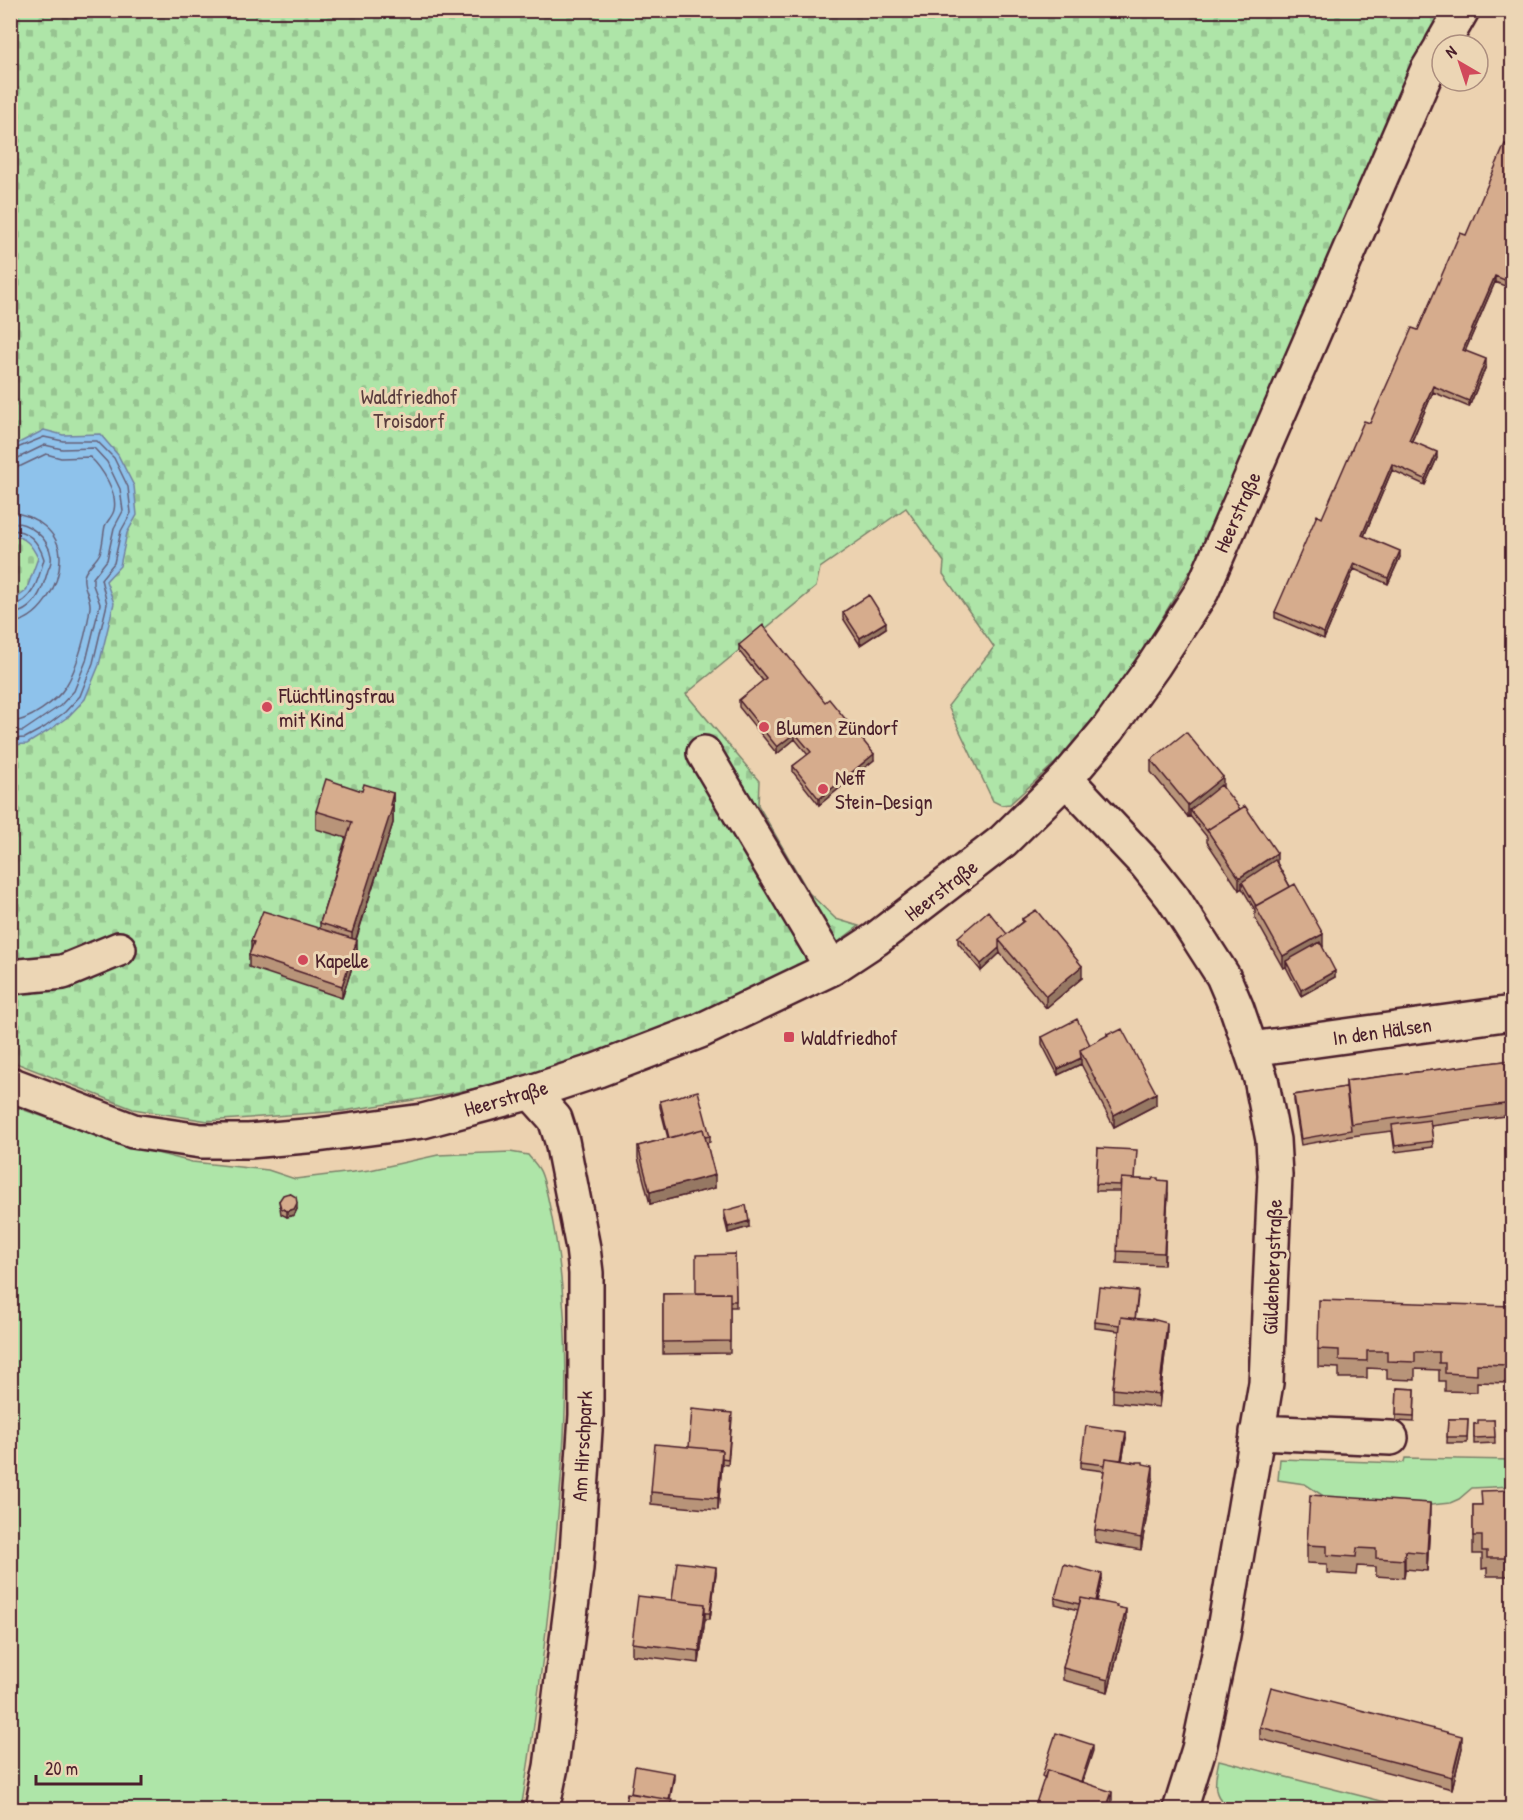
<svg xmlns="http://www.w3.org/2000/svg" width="1523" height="1820" viewBox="0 0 1523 1820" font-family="'Patrick Hand',sans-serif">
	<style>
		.green { fill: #aee5a8; stroke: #7c826a; stroke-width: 1.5 }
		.cemetery { fill: url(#cemetery-stones); stroke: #7c826a; stroke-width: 1.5 }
		.water { fill: #8ec2eb; stroke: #73819e; stroke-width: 1.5 }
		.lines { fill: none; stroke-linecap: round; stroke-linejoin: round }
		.shore { stroke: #656078; stroke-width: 1.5 }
		.minor-casing { stroke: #4a1f2b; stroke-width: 38 }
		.minor { stroke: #ecd6b5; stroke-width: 33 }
		.wall { fill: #b89479; stroke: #4a1f2b; stroke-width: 1.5 }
		.shaded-wall { fill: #967863; stroke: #4a1f2b; stroke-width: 1.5 }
		.building { fill: #d6ac8d; stroke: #4a1f2b; stroke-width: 1.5 }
		.poi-dot { fill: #d1495b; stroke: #ecd6b5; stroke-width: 2 }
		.labels { text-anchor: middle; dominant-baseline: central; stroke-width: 6; stroke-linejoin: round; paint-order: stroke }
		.park-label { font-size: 21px; fill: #593d3e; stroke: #ecd6b5 }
		.street-label { font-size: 21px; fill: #4a1f2b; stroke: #ecd6b5 }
		.poi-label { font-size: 21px; fill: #4a1f2b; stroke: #ecd6b5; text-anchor: start }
	</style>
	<defs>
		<pattern id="cemetery-stones" width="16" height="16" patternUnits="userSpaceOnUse" patternTransform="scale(1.5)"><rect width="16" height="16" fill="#aee5a8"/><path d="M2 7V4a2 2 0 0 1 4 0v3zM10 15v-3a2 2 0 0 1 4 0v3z" fill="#97c491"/></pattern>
	</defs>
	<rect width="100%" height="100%" fill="#ecd2b0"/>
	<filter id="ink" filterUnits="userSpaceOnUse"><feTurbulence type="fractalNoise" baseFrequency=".0167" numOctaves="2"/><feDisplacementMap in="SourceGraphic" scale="12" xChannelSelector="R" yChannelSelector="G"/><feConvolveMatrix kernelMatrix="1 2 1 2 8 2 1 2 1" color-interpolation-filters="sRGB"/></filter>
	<g filter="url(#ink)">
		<path class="green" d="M10 1105 121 1144 192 1162 268 1170 295 1179 370 1170 438 1155 510 1152 528 1155C532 1160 536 1164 539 1169 546 1179 553 1225 556 1240 574 1351 564 1463 552 1575 544 1653 534 1732 521 1809H11Z
			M1405 1458 1512 1460V1486L1472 1488 1459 1499 1450 1503 1431 1505 1325 1497 1305 1484 1278 1480 1280 1459 1402 1463 1404 1462Z
			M1219 1760 1413 1809H1238C1210 1802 1214 1783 1219 1760Z"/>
		<path class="cemetery" d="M10 11H1444L1356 193 1270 408 1211 536 1130 672 1077 743 1010 804 1001 805 993 801 948 706 994 647 943 574 944 562 906 508 820 568 816 587 686 694 759 781 758 805 809 893 836 919 859 926 838 942 773 981 697 1020 552 1074 420 1099 343 1111 208 1121 133 1109 11 1061Z"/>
		<path class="water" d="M44 430 63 435 100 434 118 455 134 486 137 515 127 533 120 566 106 581 114 603 99 665 85 699 69 716 48 731 27 744 11 745V602L26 591 38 558C32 546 26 536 11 536V447Z"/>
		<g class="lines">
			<path class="shore" d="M10 451 44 437 63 441H97L114 458 128 487 131 513 121 531 114 563 101 579 107 604 93 663 80 696 65 712 45 727 25 738 10 739
				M10 459 18 458 45 445 62 449 94 448 107 462 120 489 123 511 114 528 107 560 93 578V585L100 604 86 661 74 691 60 706 23 731H10
				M10 468 21 466 46 454 61 458 90 457C102 468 118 493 114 510 113 516 107 521 105 526 103 535 103 545 100 553 96 562 87 566 84 576 82 587 91 596 90 607 88 627 77 669 66 686 57 701 28 722 10 722
				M10 513C34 513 61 533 60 559 60 585 39 622 10 623
				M10 522C29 522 48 537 51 556 52 561 50 566 48 570 43 589 34 613 10 614
				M10 530C29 530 39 543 44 559 39 578 33 603 10 606"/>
			<g class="minor-casing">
				<path id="minor" d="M1442 45 1462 10
					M704 753 832 968
					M1066 779 1146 864 1173 898 1223 976 1237 1009 1261 1079 1273 1140 1275 1175 1266 1383 1223 1635 1199 1749 1180 1810
					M10 977 63 972 119 949
					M1251 1049 1512 1013
					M10 1084 133 1131 201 1141H249L317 1135 423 1121 531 1092 598 1070 700 1031 832 968 876 939 1003 841 1066 779 1108 729 1154 665 1202 591 1427 71 1442 46
					M531 1092 555 1119 562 1141 583 1248 586 1273V1415L576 1568 551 1767 542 1810
					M1257 1432 1391 1438"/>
			</g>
			<use href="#minor" class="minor"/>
		</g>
		<path class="wall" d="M1508 254 1512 256V289L1495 282 1465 351 1486 366 1469 407 1433 392 1412 441 1437 458 1425 485 1392 470 1364 536 1400 557 1388 584 1354 569 1324 639 1275 618V612L1418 330Z
			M843 612 886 628 860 645 843 618Z
			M739 645 874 760 819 805 793 772V766L808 755 795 739 777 754 739 707V700L763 681 739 651Z
			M1151 760 1223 788 1277 863 1323 946H1322L1335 977 1301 996 1286 967 1283 968 1255 918V910L1242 888 1239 890 1207 842V837L1190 816 1188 817 1151 772Z
			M362 791 393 793V823L356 940 357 952 342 998 249 967V955L251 949V941L320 929V923L346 838 316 829V811Z
			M1022 919 1082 978 1046 1008 1000 953 981 971 958 943V937L1007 934 1022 922Z
			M1107 1034 1156 1105 1114 1127 1081 1064 1058 1075 1042 1044V1037L1090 1045 1107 1036Z
			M1512 1060V1115L1431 1126 1433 1147 1395 1152 1392 1131 1351 1136 1301 1145 1294 1101V1095L1346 1087V1081Z
			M660 1101 710 1136V1142L707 1143 715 1188 650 1204 638 1158V1146L668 1138 660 1107Z
			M1098 1148 1136 1179 1158 1180 1168 1193 1164 1265 1117 1263 1120 1191H1096Z
			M279 1201 297 1209 294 1215 287 1217 281 1214Z
			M724 1211 749 1227 728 1233 724 1217Z
			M735 1254 736 1307H730V1306V1353L663 1354V1294L696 1293Z
			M1138 1297 1135 1319 1167 1335 1159 1407 1113 1402V1389L1119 1331 1095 1328V1322Z
			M1512 1306V1393H1507V1383L1477 1382V1392L1445 1391V1381H1439V1370L1415 1369V1380L1387 1379V1369L1367 1368V1378H1339V1368L1318 1367V1349Z
			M1397 1388 1415 1389 1414 1422 1396 1421Z
			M732 1419 728 1465 722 1464V1463L718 1510 651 1504V1492L689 1447Z
			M1448 1419H1468L1467 1443H1447Z
			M1494 1420 1495 1443 1474 1444V1424Z
			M1126 1438 1122 1461 1143 1464 1153 1478 1141 1550 1095 1542V1530L1104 1471 1081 1468V1462Z
			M1512 1490V1576H1487V1568L1482 1569V1554H1473V1505H1482Z
			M1430 1521 1427 1571 1405 1569 1404 1578 1376 1576V1567L1357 1566 1356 1575 1327 1573V1564L1307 1563V1545Z
			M716 1573 710 1619H705L699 1663 632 1655V1643Z
			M1102 1580 1097 1601 1117 1607 1126 1621 1108 1692 1063 1680V1668L1078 1610 1055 1604V1598Z
			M1260 1727 1462 1748 1452 1789 1260 1739Z
			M1512 1760V1791L1510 1790V1778Z"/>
		<path class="shaded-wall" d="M1512 237V243L1506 259V253Z
			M1495 276V282L1463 356V350Z
			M1486 359V366L1469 407V401Z
			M1433 386V392L1409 447V440Z
			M1437 452V458L1425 485V479Z
			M1392 464V470L1362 541V535Z
			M1400 551V557L1388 584V578Z
			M1354 563V569L1324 639V633Z
			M886 622V628L860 645V638Z
			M795 733V739L777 754V747Z
			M874 754V760L819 805V799Z
			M1223 777V789L1190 810V816L1188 817V805Z
			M393 793V823L352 951V933Z
			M1277 853V865L1242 882V888L1239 890V878Z
			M1323 934V946L1288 966 1286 961V967L1283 968V956Z
			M357 940V952L342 998V986Z
			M999 948 1000 953 981 971V964Z
			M1082 966V978L1046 1008V996Z
			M1335 971V977L1301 996V990Z
			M1081 1058V1064L1058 1075V1069Z
			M1156 1093V1105L1114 1127V1115Z
			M715 1175V1188L650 1204V1192Z
			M1168 1181V1193L1164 1265V1253Z
			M297 1203V1209L294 1215 287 1217V1211Z
			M749 1221V1227L728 1233V1227Z
			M1167 1323V1335L1159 1407V1394Z
			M1126 1432V1438L1120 1472V1466Z
			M722 1450V1462L718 1510V1498Z
			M1153 1466V1478L1141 1550V1538Z
			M1430 1503V1521L1427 1571V1553Z
			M1405 1551V1569L1404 1578V1560Z
			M716 1567V1573L710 1619V1613Z
			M1102 1574V1580L1094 1613V1607Z
			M705 1604V1619L699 1663V1651Z
			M1126 1609V1621L1108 1692V1680Z
			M1462 1736V1748L1452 1789V1777Z
			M1093 1745V1751L1079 1793V1787Z
			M674 1773V1779L668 1809V1805Z
			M1112 1792V1804L1110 1809H1106Z"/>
		<path class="building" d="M1505 144 1512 146V145V237L1506 253 1512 256V283L1495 276 1463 350 1486 359 1469 401 1433 386 1409 440 1437 452 1425 479 1392 464 1362 535 1400 551 1388 578 1354 563 1324 633 1275 612 1317 515 1322 518 1364 421 1370 423 1412 328 1418 330 1460 233 1466 235Z
			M869 595 886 622 860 638 843 612Z
			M763 625 825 702 829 699 874 754 819 799 793 766 811 752 795 733 777 747 739 700 766 678 739 645Z
			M1186 732 1223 777 1188 805 1151 760Z
			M326 779 362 791 364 784 393 793 390 805H393L352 933 320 923 352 822 316 811Z
			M1221 785 1240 809 1207 830V831L1190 810Z
			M1245 806 1277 853 1239 878 1207 830Z
			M1275 860 1290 887 1256 906 1242 882Z
			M1295 884 1323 934 1283 956 1255 906Z
			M1036 910 1082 966 1046 996 999 940 1024 921 1022 919Z
			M263 911 357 940 342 986 249 955 254 942 251 941Z
			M988 911 1007 934 999 940V948L981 964 958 937Z
			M1320 942 1335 971 1301 990 1286 961Z
			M1077 1019 1090 1045 1080 1050 1081 1058 1058 1069 1042 1037Z
			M1122 1029 1156 1093 1114 1115 1080 1050 1108 1035 1107 1034 1113 1031 1114 1033Z
			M1512 1060V1103L1351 1124 1346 1081Z
			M1346 1087 1351 1130 1301 1139 1294 1095Z
			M698 1091 710 1136 705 1137 703 1129 669 1138 660 1101Z
			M1430 1120 1433 1141 1395 1146 1392 1125Z
			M703 1129 715 1175 650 1192 638 1146Z
			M1098 1148 1137 1150 1135 1179 1121 1178 1120 1185 1096 1184Z
			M1121 1178 1152 1180 1153 1178H1158V1180L1168 1181 1164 1253 1117 1251Z
			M289 1193 296 1197 297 1203 294 1209 287 1211 281 1208 279 1201 283 1195Z
			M746 1205 749 1221 728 1227 724 1211Z
			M735 1254 736 1301H730V1293H696V1255Z
			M1099 1287 1138 1291 1135 1319 1121 1317 1120 1325 1095 1322Z
			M730 1293V1341L663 1342V1294Z
			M1319 1300 1512 1306V1376L1507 1375 1508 1365 1477 1364V1375L1445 1373V1363H1439V1352H1415V1362L1387 1361V1351H1367V1361L1339 1360V1350L1318 1349Z
			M1121 1317 1152 1320V1319L1167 1323 1159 1394 1113 1389Z
			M1397 1388 1415 1389 1414 1416 1396 1415Z
			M692 1409 732 1413 728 1459 722 1458V1450L689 1447Z
			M1448 1419H1468L1467 1437H1447Z
			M1478 1420H1494L1495 1437 1474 1438V1424H1478Z
			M1086 1426 1126 1432 1121 1460 1106 1458 1105 1465 1081 1462Z
			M655 1444 722 1450 718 1498 651 1492Z
			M1106 1458 1137 1463V1462H1143V1464L1153 1466 1141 1538 1095 1530Z
			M1512 1490V1558H1487V1551H1482V1536H1473V1505H1482L1481 1491Z
			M1310 1495 1430 1503 1427 1553 1405 1551 1404 1560 1376 1558V1549L1357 1548 1356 1557 1327 1555V1546L1307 1545Z
			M677 1562 716 1567 710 1613H705V1604L672 1600Z
			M1064 1564 1102 1574 1096 1601 1081 1598 1079 1604 1055 1598Z
			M638 1596 705 1604 699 1651 632 1643Z
			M1081 1598 1117 1605 1116 1607 1126 1609 1108 1680 1063 1668Z
			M1271 1687 1462 1736 1452 1777 1260 1727Z
			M1056 1733 1093 1745 1081 1782 1047 1770 1045 1778 1042 1776Z
			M1512 1760V1778H1510Z
			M635 1766 674 1773 669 1800 631 1793Z
			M1047 1770 1112 1792 1106 1809H1034Z
			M627 1793 672 1800 670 1809H624Z"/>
	</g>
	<g class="poi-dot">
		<circle cx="267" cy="707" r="6"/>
		<circle cx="764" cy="727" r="6"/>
		<circle cx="823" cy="789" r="6"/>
		<circle cx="303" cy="960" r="6"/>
		<rect x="783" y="1031" width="12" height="12" rx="3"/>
	</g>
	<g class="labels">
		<g class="park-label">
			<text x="409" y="396">Waldfriedhof<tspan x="409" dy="24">Troisdorf</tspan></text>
		</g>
		<g class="street-label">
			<text transform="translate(1237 512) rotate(-66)">Heerstraße</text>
			<text transform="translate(941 890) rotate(-38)">Heerstraße</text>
			<text transform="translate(1382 1031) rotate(-8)">In den Hälsen</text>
			<text transform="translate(506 1098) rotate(-16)">Heerstraße</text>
			<text transform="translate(1272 1267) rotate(-88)">Güldenbergstraße</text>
			<text transform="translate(582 1446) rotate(-87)">Am Hirschpark</text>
		</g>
		<g class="poi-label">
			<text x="279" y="695">Flüchtlingsfrau<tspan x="279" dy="24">mit Kind</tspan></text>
			<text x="776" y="727">Blumen Zündorf</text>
			<text x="835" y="777">Neff<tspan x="835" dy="24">Stein-Design</tspan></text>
			<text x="315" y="960">Kapelle</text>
			<text x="801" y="1037">Waldfriedhof</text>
		</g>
	</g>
	<rect width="1523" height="1820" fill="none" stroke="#ecd6b5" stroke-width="36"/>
	<rect x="18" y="18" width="1487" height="1784" fill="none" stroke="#4a1f2b" stroke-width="2" filter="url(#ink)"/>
	<g transform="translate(1460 63) rotate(321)"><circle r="28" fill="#ecd6b5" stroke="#ab8d7e" stroke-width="1.5"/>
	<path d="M0-4.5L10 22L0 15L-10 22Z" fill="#d1495b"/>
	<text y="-9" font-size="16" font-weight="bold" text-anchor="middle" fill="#4a1f2b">N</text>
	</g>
	<path d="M36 1775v9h105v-9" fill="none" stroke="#4a1f2b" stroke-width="3"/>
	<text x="45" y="1775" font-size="18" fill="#4a1f2b" stroke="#ecd6b5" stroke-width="4.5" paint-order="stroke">20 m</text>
</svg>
